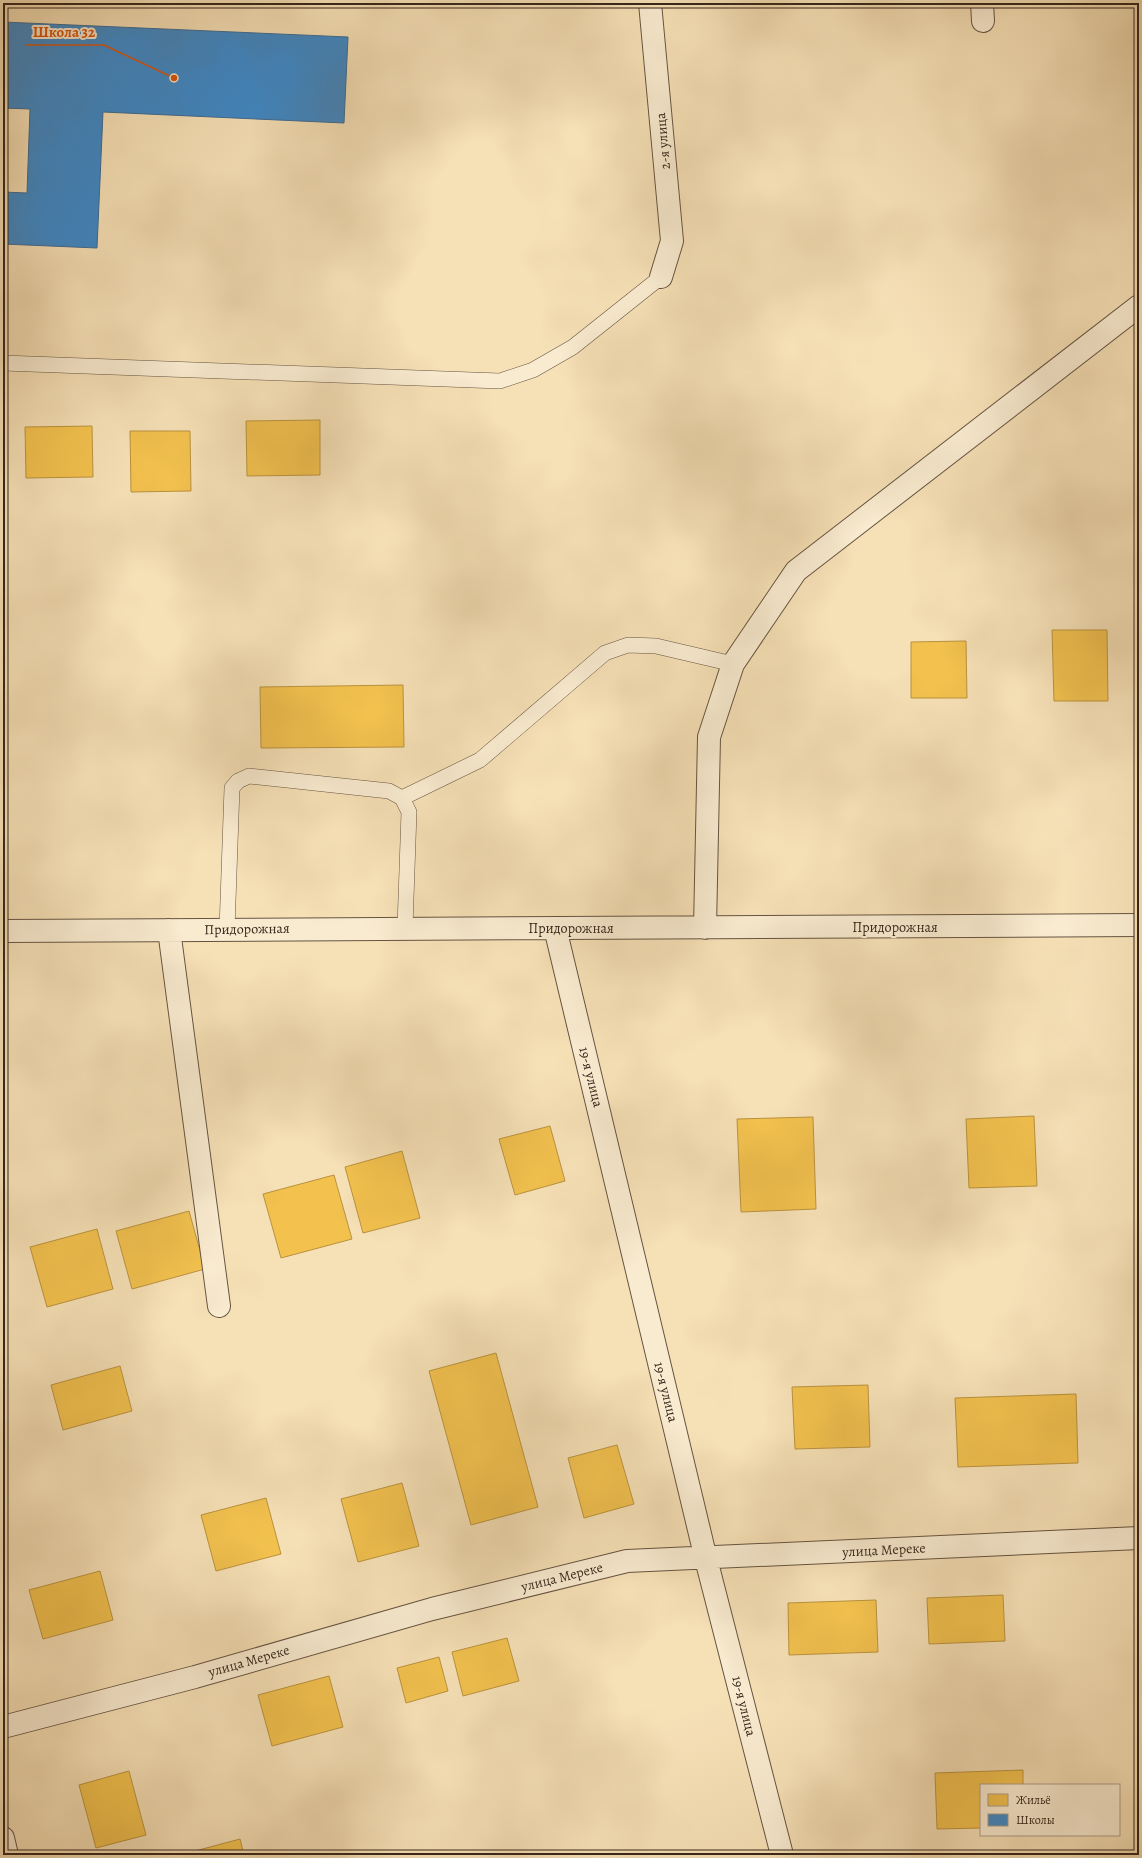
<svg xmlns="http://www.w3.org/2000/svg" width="1142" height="1858" viewBox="0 0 1142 1858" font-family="Alegreya,serif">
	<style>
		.homes { fill: #f2c14e; stroke: #ba923e }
		.schools { fill: #3f88c5; stroke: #3c6b92 }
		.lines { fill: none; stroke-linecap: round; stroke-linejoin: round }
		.service-casing { stroke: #665441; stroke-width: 16 }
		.minor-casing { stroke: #665441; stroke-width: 24 }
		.service { stroke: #f9ebd0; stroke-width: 15 }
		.minor { stroke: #f9ebd0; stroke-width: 22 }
		.labels { text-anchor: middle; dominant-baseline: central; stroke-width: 4; stroke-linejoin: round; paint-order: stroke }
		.street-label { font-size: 14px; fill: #36261a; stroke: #f9ebd0 }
		.leader { fill: none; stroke: #d6540d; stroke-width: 1.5 }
		.callout-dot { fill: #d6540d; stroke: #f9ebd0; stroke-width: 1.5 }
		.callout-label { font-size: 15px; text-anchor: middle; font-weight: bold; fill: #d6540d; stroke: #f9ebd0; stroke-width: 4; stroke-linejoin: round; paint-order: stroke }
	</style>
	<rect width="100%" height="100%" fill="#f6e0b6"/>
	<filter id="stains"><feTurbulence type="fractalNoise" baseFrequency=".005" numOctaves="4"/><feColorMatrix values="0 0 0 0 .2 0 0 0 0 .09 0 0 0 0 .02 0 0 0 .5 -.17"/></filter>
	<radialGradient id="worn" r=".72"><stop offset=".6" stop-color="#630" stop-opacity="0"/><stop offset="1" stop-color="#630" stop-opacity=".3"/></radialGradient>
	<path class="homes" d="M320 420V475L247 476 246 421Z
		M92 426 93 477 26 478 25 427Z
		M130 431H190L191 491 131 492Z
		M1052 630H1107L1108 701H1054Z
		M966 641 967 698H911V642Z
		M403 685 404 747 261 748 260 687Z
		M1034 1116 1037 1186 969 1188 966 1119Z
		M813 1117 816 1209 741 1212 737 1119Z
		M550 1126 565 1181 515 1195 499 1139Z
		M402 1151 420 1218 363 1233 345 1167Z
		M334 1175 352 1239 281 1258 263 1194Z
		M189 1211 205 1269 132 1289 116 1231Z
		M97 1229 113 1289 47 1307 30 1247Z
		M496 1353 538 1507 471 1525 429 1371Z
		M120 1366 132 1411 63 1430 51 1385Z
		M868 1385 870 1447 795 1449 792 1387Z
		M1076 1394 1078 1463 958 1467 955 1398Z
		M617 1445 634 1504 584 1518 568 1458Z
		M402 1483 419 1546 358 1562 341 1499Z
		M266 1498 281 1554 216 1571 201 1515Z
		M100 1571 113 1620 43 1639 29 1590Z
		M1003 1595 1005 1641 929 1644 927 1598Z
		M876 1600 878 1652 789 1655 788 1603Z
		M507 1638 519 1681 463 1696 452 1652Z
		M439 1657 448 1691 406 1703 397 1668Z
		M329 1676 343 1727 272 1746 258 1695Z
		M1023 1770V1785H981V1828L937 1829 935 1773Z
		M129 1771 146 1835 96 1848 79 1785Z
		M240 1839 244 1855H180Z"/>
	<path class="schools" d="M3 22 348 37 344 123 103 112 97 248 3 244V192L27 193 30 109 3 108Z"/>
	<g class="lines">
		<g class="service-casing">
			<path id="service" d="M3 363 500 381 533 370 573 347 661 277
				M402 798 480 760 605 653 628 645 656 646 733 664
				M227 929 232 788 238 781 249 776 389 791 402 798 409 812 405 927"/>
		</g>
		<g class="minor-casing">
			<path id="minor" d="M650 3 672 241 661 277
				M982 3 983 21
				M555 928 706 1559 782 1855
				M705 928 709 737 733 664 796 571 1139 306
				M169 930 219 1306
				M3 931 1139 925
				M3 1727 195 1677 432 1609 627 1561 1139 1538
				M3 1838 7 1855"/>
		</g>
		<use href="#service" class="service"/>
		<use href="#minor" class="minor"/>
	</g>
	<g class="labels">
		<g class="street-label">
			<text transform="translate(663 141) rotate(-95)">2-я улица</text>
			<text x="895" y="927">Придорожная</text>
			<text x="571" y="928">Придорожная</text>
			<text transform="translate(247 929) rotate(-1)">Придорожная</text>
			<text transform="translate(591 1077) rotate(76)">19-я улица</text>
			<text transform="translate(666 1392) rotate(76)">19-я улица</text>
			<text transform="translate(884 1550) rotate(-3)">улица Мереке</text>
			<text transform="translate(562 1577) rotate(-14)">улица Мереке</text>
			<text transform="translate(249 1661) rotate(-16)">улица Мереке</text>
			<text transform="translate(744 1706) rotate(76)">19-я улица</text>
		</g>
	</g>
	<path class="leader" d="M174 78L104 45H25"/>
	<circle class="callout-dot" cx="174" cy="78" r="4"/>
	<g class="callout-label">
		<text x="64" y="37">Школа 32</text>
	</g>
	<rect width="1142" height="1858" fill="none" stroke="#f6e0b6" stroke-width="16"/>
	<rect x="4" y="4" width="1134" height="1850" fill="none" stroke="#36261a" stroke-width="2"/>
	<rect x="8" y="8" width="1126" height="1842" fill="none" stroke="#36261a"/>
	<rect x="980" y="1784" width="140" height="52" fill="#f9ebd0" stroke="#ab9c87"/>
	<rect x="988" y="1794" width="20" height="12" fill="#f2c14e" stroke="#ab9c87"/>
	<text x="1016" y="1804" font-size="12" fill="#36261a">Жильё</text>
	<rect x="988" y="1814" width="20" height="12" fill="#3f88c5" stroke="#ab9c87"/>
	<text x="1016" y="1824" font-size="12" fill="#36261a">Школы</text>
	<rect width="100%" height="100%" filter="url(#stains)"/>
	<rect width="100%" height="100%" fill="url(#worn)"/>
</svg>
